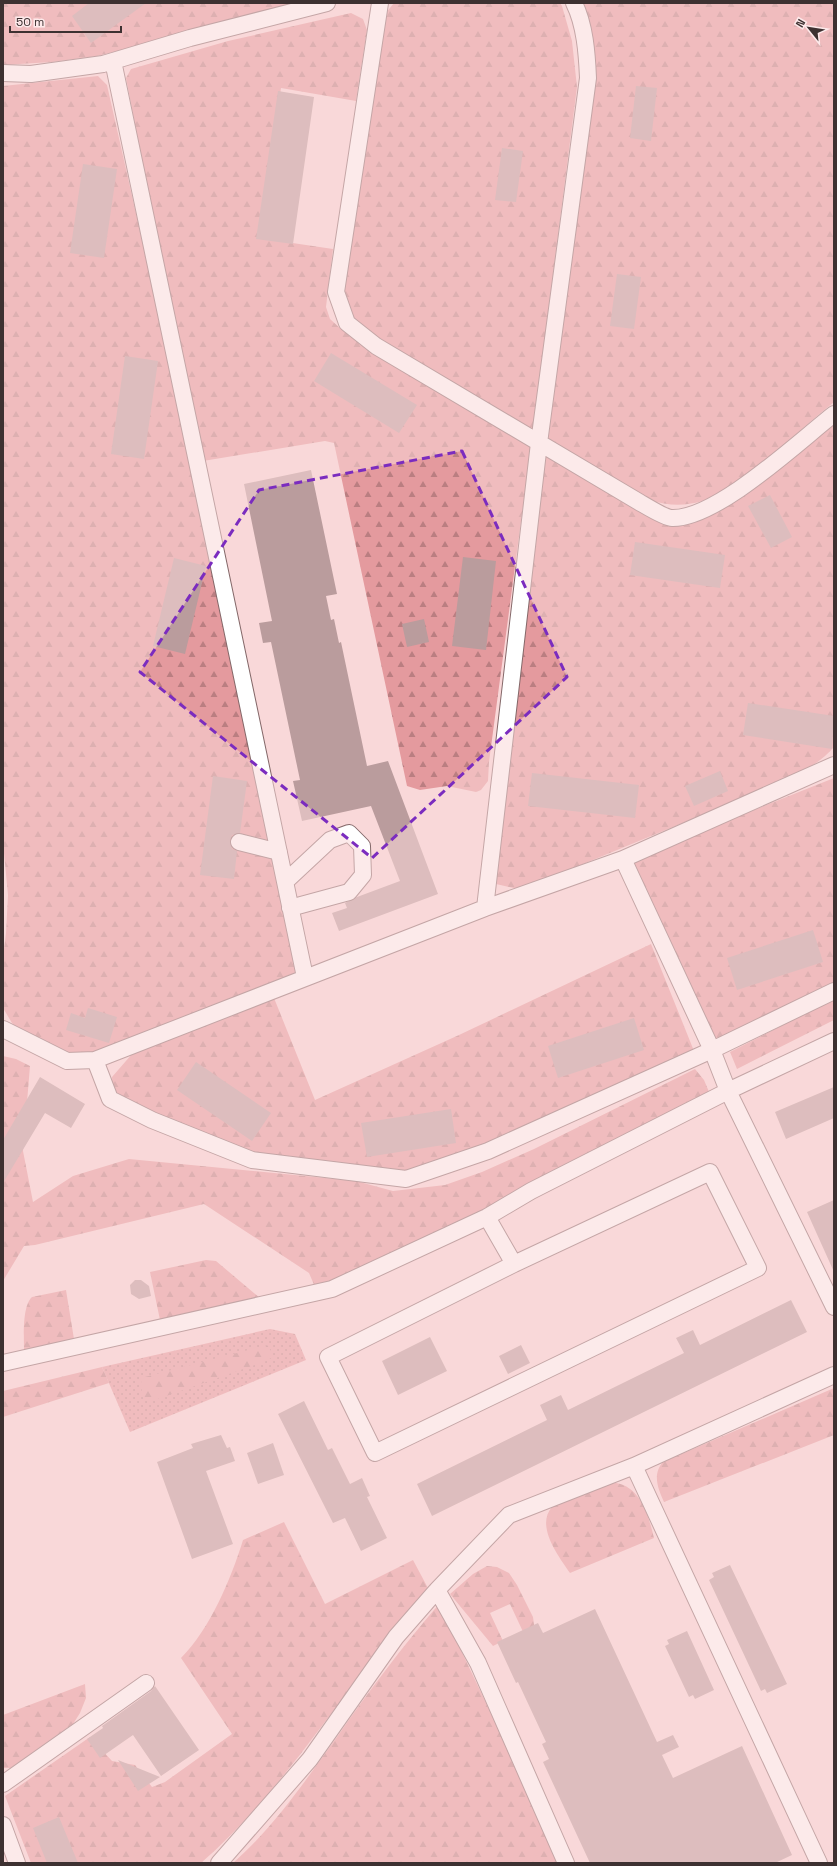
<svg xmlns="http://www.w3.org/2000/svg" width="837" height="1866" viewBox="0 0 837 1866" font-family="'Space Grotesk',sans-serif">
	<style>
		.green { fill: url(#green-dots) }
		.forest { fill: url(#forest-firs) }
		.building { fill: #ba9c9d }
		.lines { fill: none; stroke-linecap: round; stroke-linejoin: round }
		.minor-casing { stroke: #846869; stroke-width: 18 }
		.minor { stroke: #fff; stroke-width: 16 }
		.marked { fill: none; stroke: #7b2cbf; stroke-width: 3; stroke-dasharray: 8 5; stroke-linejoin: round }
	</style>
	<defs>
		<pattern id="green-dots" width="8" height="8" patternUnits="userSpaceOnUse"><rect width="8" height="8" fill="#e49a9e"/><path d="M2 2h.1M6 6h.1" fill="none" stroke="#ba7e81" stroke-width="1.8" stroke-linecap="round"/></pattern>
		<pattern id="forest-firs" width="22" height="20" patternUnits="userSpaceOnUse"><rect width="22" height="20" fill="#e49a9e"/><path d="M5 1l3.5 6h-7zM16 11l3.5 6h-7z" fill="#ba7e81"/></pattern>
	</defs>
	<rect width="100%" height="100%" fill="#f9d8d9"/>
	<path class="green" d="M270 1329 295 1334 306 1360 130 1432 102 1367Z"/>
	<path class="forest" d="M3 3H299L201 27 151 43 97 56 52 62 3 65Z
		M394 3H560L562 6 572 41 577 87 533 431 387 344 350 318 341 287 385 14Z
		M575 3H834V402C814 418 795 435 776 452 739 485 702 517 649 500L545 439 591 87Z
		M351 13 363 19 367 30 356 101 281 88 259 238 333 249 326 307 330 319 341 329 380 355 531 446 489 762 488 781 481 790 476 792 447 786 420 790 407 786 334 443 325 441 203 461 169 300 126 78 131 69 228 41Z
		M98 76 107 85 156 302 297 975 96 1053 55 1054 24 1036 12 1023 3 1008V957L6 933 8 895 3 843V86Z
		M834 419V747C822 761 807 769 792 778L554 876 518 889 496 884 491 870 543 453 644 512 716 511 743 497Z
		M834 778V982L714 1041 667 934 632 859Z
		M651 944 694 1051 432 1168 393 1173 258 1153 214 1141 178 1125 113 1092 112 1077 132 1054 274 998 315 1100 459 1035Z
		M834 999V1020L737 1069 730 1052Z
		M3 1056 16 1059 30 1066 23 1151 33 1202 73 1176 129 1159 356 1181 393 1191 445 1185 482 1172 534 1149 695 1069 704 1080 712 1099 357 1277 315 1287 309 1273 204 1204 35 1245 24 1246 3 1281Z
		M206 1260 216 1261 260 1298 160 1320 150 1272Z
		M66 1290 74 1339 24 1350C24 1337 22 1306 32 1297Z
		M267 1345 271 1351V1358L266 1361 149 1402 142 1396 141 1378Z
		M102 1367 109 1383 3 1417V1391Z
		M834 1388V1435L664 1502C658 1489 652 1474 663 1462Z
		M616 1483C641 1487 649 1517 654 1538L570 1573C559 1557 535 1526 552 1507L604 1484Z
		M284 1522 325 1604 413 1560 429 1590C407 1616 384 1643 364 1670 313 1737 265 1807 201 1863H31L5 1796 90 1737 112 1761 135 1765 152 1787 165 1782 232 1734 181 1658C210 1629 231 1579 243 1540Z
		M487 1566 497 1567 509 1573 517 1585 533 1617 535 1632 525 1636 510 1604 490 1613 503 1641 493 1646 450 1594 473 1574Z
		M439 1604 506 1745 558 1863H233C274 1827 305 1781 337 1737 369 1691 402 1647 439 1604Z
		M85 1684 86 1698 80 1713 73 1724 11 1768H3V1715Z"/>
	<path class="building" d="M89 3H146L91 43 72 16Z
		M636 86 657 88 651 141 630 138Z
		M278 91 314 97 293 244 256 239Z
		M502 148 523 151 516 202 495 200Z
		M83 164 117 169 104 258 70 253Z
		M617 274 641 277 634 329 610 326Z
		M331 353 417 405 399 433 314 381Z
		M125 356 158 361 144 459 111 454Z
		M311 470 337 594 326 596 331 620 334 619 339 643 341 642 367 766 388 761 438 894 339 931 332 913 347 908 345 903 357 897 400 881 371 806 302 821 293 781 300 780 271 642 263 643 259 623 272 621 244 484Z
		M770 495 792 537 771 548 748 506Z
		M635 542 725 555 720 588 630 575Z
		M463 557 496 561 486 650 452 646Z
		M174 558 206 566 185 654 153 646Z
		M424 619 429 642 407 647 402 624Z
		M748 703 834 716 832 749 743 735Z
		M720 771 728 791 694 806 685 786Z
		M532 773 639 785 635 818 528 806Z
		M213 776 247 781 240 833 232 835 230 840 232 849 237 851 234 879 200 875Z
		M813 930 823 962 737 990 727 958Z
		M88 1008 117 1017 109 1043 66 1030 71 1013 85 1018Z
		M634 1018 644 1050 558 1078 548 1046Z
		M196 1062 271 1113 252 1141 177 1090Z
		M40 1077 85 1104 71 1128 45 1113 3 1183V1140Z
		M834 1087V1118L786 1139 775 1112Z
		M451 1109 456 1143 367 1157 361 1123Z
		M834 1200V1272L807 1212Z
		M135 1280H141L149 1286 151 1296 139 1299 131 1294 130 1285Z
		M791 1300 807 1332 432 1516 417 1484 547 1420 540 1405 561 1395 568 1410 684 1353 676 1338 693 1330 700 1345Z
		M430 1337 447 1371 398 1395 382 1361Z
		M521 1345 530 1363 508 1374 499 1356Z
		M304 1401 328 1450 332 1448 350 1484 362 1478 370 1496 367 1497 387 1538 361 1551 345 1518 333 1523 278 1414Z
		M221 1435 227 1448 230 1447 235 1461 206 1471 233 1544 192 1559 157 1462 193 1448 191 1444Z
		M273 1443 284 1475 258 1484 247 1453Z
		M730 1565 787 1684 767 1693 765 1689 761 1691 709 1580 714 1577 712 1573Z
		M595 1609 657 1742 673 1735 679 1747 662 1755 673 1778 742 1746 792 1855 775 1863H590L543 1762 549 1759 542 1744 546 1742 518 1682 516 1683 497 1642 538 1623 543 1633Z
		M687 1631 714 1690 695 1699 693 1695 689 1697 665 1646 669 1644 667 1640Z
		M155 1686 199 1750 161 1776 133 1735 100 1758 87 1739 103 1728 102 1726 151 1691Z
		M118 1760 160 1777 138 1791Z
		M59 1817 78 1863H47L33 1828Z"/>
	<g class="lines">
		<g class="minor-casing">
			<path id="minor" d="M380 3 336 292 347 323 376 346 639 502C646 506 665 518 672 518 717 519 798 442 834 414
				M113 61 305 977
				M3 73 31 74 103 64 190 38 327 3
				M239 842 279 852
				M623 859 712 1050 728 1091 834 1307
				M285 882 330 840 349 833 362 846 363 875 349 892 290 908
				M485 908 539 443 588 78C587 54 585 25 574 3
				M3 1029 67 1061 95 1060 485 908 623 859 834 765
				M95 1060 110 1099 152 1120 252 1160 406 1179 488 1151 712 1050 834 991
				M710 1172 758 1268 375 1453 328 1357 514 1264Z
				M487 1217 514 1264
				M3 1363 332 1289 487 1217 531 1191 728 1091 834 1041
				M634 1466 819 1863
				M437 1590 478 1663 566 1863
				M3 1784 146 1683
				M3 1825 17 1863
				M219 1863 310 1759 396 1637 437 1590 509 1515 634 1466 834 1375"/>
		</g>
		<use href="#minor" class="minor"/>
	</g>
	<path d="M0 0H837V1866H0ZM462 451 567 677 372 858 140 672 259 490Z" fill="#f9d8d9" fill-opacity=".55" fill-rule="evenodd"/>
	<path class="marked" d="M462 451 567 677 372 858 140 672 259 490Z"/>
	<rect width="837" height="1866" fill="none" stroke="#3d3131" stroke-width="8"/>
	<g transform="translate(809 28) rotate(300)" stroke="#fde9ea" stroke-width="3" paint-order="stroke">
	<path d="M0-3L7 15L0 10L-7 15Z" fill="#3d3131"/>
	<text y="-6" font-size="11" font-weight="bold" text-anchor="middle" fill="#3d3131">N</text>
	</g>
	<path d="M10 26v6h111v-6" fill="none" stroke="#3d3131" stroke-width="2"/>
	<text x="16" y="26" font-size="12" fill="#3d3131" stroke="#fde9ea" stroke-width="3" paint-order="stroke">50 m</text>
</svg>
